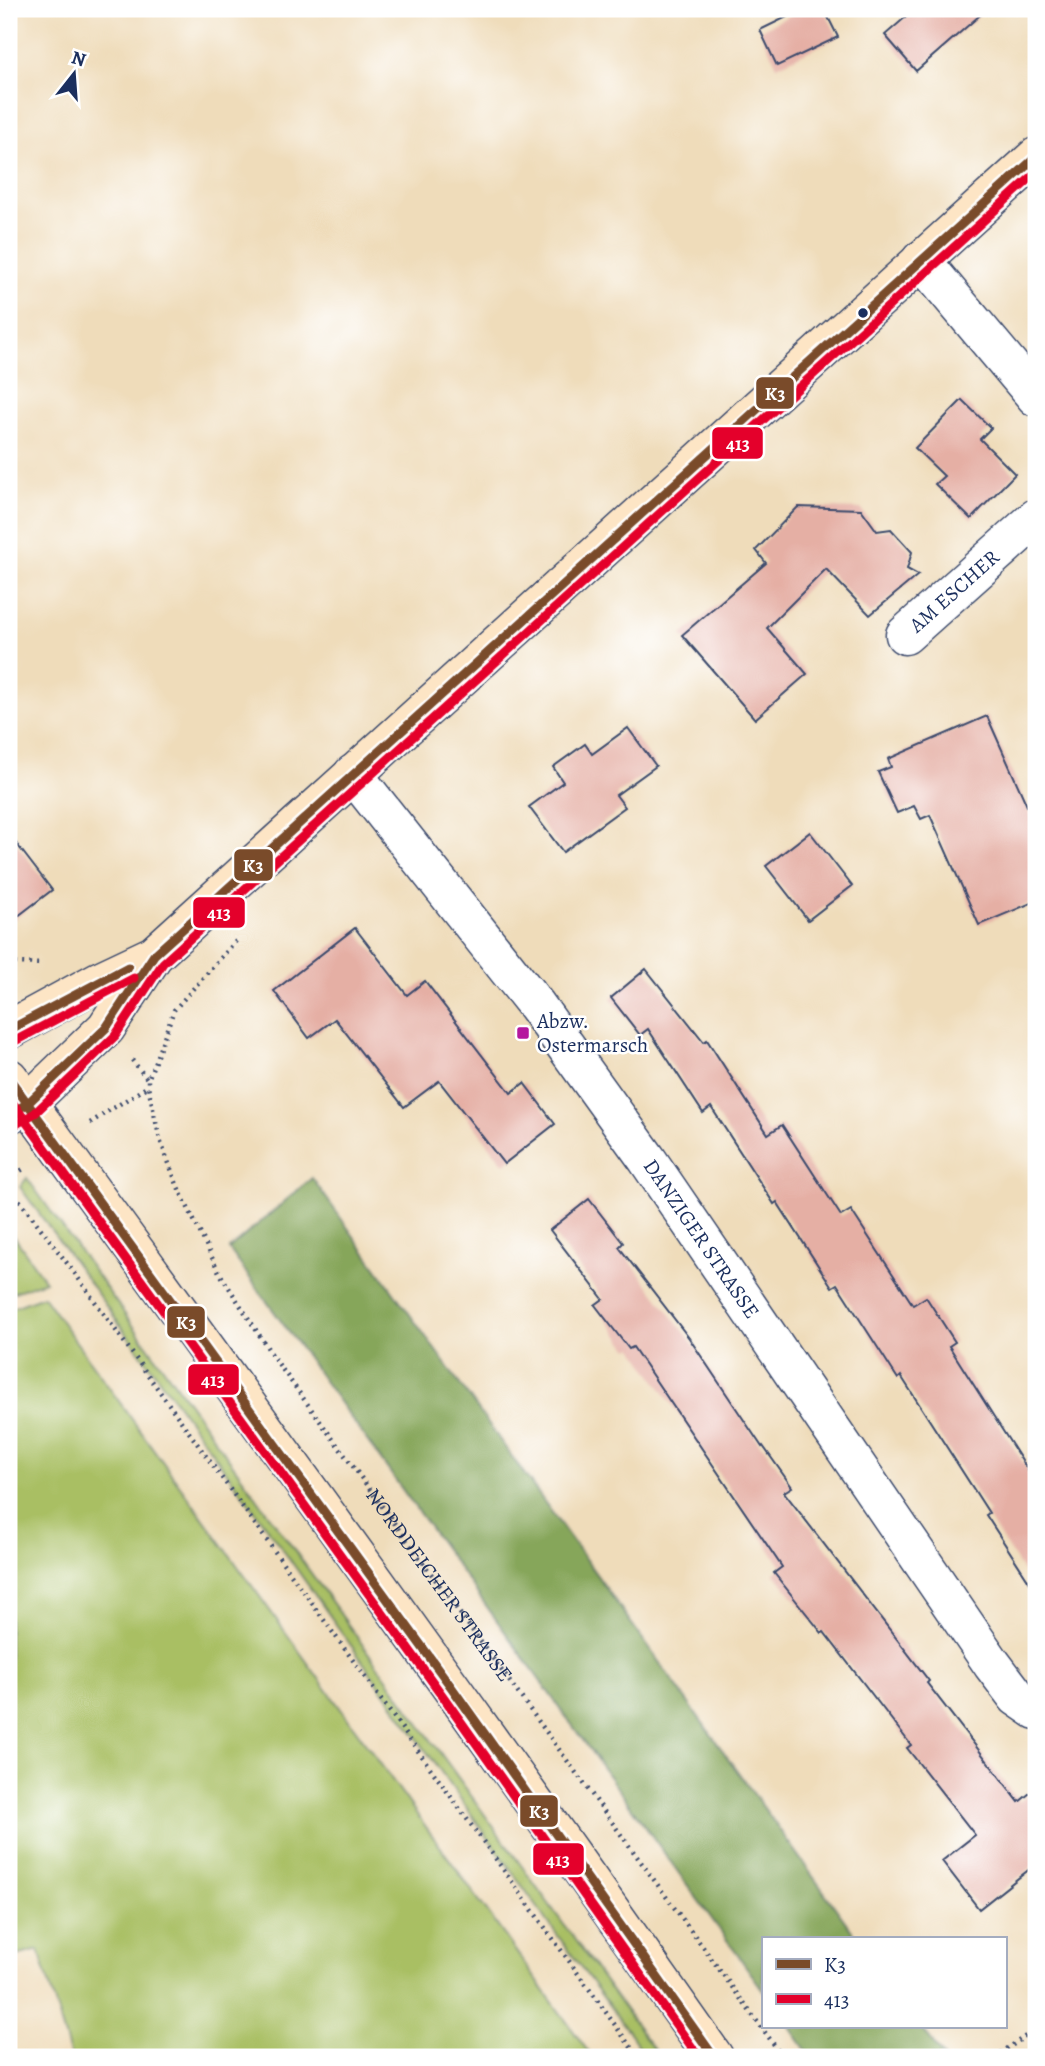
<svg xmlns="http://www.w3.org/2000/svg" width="1045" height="2066" viewBox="0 0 1045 2066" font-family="Alegreya,serif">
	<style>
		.green { fill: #a9bf64; stroke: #627761; stroke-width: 2 }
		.forest { fill: #86a65a; stroke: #506a5c; stroke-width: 2 }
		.building { fill: #e5afa4 }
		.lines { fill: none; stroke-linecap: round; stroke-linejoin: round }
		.street-casing { stroke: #3b496c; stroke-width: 41 }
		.secondary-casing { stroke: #3b496c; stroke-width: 41 }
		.path { stroke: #3b496c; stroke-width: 4.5; stroke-dasharray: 2 5; stroke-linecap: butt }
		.street { stroke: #fff; stroke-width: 38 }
		.secondary { stroke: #fde5c5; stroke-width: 38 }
		.bus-1-casing { stroke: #fff; stroke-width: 14 }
		.bus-2-casing { stroke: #fff; stroke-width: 14 }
		.bus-1 { stroke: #7a4b2a; stroke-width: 9 }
		.bus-2 { stroke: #e4002b; stroke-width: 9 }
		.bus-dot { fill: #1b2f5e; stroke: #fff; stroke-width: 2.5 }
		.poi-dot { fill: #b5179e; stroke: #fff; stroke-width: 2.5 }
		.labels { text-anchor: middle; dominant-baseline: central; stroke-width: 5; stroke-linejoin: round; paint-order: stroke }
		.street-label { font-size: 21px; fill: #1b2f5e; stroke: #fff }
		.poi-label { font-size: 21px; fill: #1b2f5e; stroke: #fff; text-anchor: start }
		.line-badge { stroke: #fff; stroke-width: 2.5 }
		.badge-label { font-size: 19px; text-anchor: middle; font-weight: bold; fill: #fff }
	</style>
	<rect width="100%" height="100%" fill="#fff"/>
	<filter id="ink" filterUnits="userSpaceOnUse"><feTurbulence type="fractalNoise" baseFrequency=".0143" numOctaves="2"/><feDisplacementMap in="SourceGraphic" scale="14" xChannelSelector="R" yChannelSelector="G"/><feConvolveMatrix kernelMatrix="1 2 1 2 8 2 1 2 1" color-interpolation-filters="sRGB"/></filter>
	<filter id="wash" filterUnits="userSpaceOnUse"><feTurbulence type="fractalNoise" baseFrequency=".00686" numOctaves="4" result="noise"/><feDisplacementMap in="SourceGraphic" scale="28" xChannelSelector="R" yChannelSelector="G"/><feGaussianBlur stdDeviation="1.57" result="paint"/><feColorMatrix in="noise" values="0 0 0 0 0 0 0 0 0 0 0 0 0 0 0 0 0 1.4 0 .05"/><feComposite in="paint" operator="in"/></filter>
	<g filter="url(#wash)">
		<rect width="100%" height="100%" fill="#efdcba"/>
		<path class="green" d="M27 1178 70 1238 659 2057H647L558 1936 288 1557 20 1187Z
			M9 1229 45 1281 9 1294Z
			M43 1296 592 2057H71L39 1950 9 1958V1309Z"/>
		<path class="forest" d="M312 1178 857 1938H763V1990L229 1249Z
			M789 2026H920L943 2057H811Z"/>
		<g id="blocks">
			<path class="building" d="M803 9H824L838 37 777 66 760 30Z
				M915 9H987L916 71 885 35Z
				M962 400 991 428 980 439 1015 474 971 519 935 484 944 476 915 448Z
				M798 507 861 509 877 531 891 529 912 552 907 569 918 575 870 615 826 569 767 628 807 674 755 719 682 635 766 563 756 550Z
				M987 716 1036 826V901L979 925 930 815 921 819 914 806 897 813 878 772 891 767 888 759Z
				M628 728 656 766 616 795 625 807 563 852 529 807 563 782 553 767 585 744 592 754Z
				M810 832 852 886 808 920 766 866Z
				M9 834 52 890 9 923Z
				M355 928 407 995 425 981 511 1093 524 1083 555 1124 504 1164 439 1081 404 1107 335 1019 309 1038 274 991Z
				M646 969 704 1042 707 1040 768 1134 782 1125 841 1216 851 1210 913 1305 926 1297 955 1342 949 1346 1036 1483V1592L986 1515 989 1513 901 1376 898 1379 837 1284 832 1287 777 1202 774 1204 711 1107 703 1113 648 1029 640 1035 611 998Z
				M589 1199 623 1243 619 1247 689 1338 762 1447 763 1446 792 1487 784 1492 929 1681 927 1683 1019 1802 1036 1788V1864L979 1909 942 1861 975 1835 907 1748 911 1745 824 1632 822 1633 774 1573 782 1567 633 1347 629 1349 595 1305 603 1299 550 1230Z"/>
		</g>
	</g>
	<g filter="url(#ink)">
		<use href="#blocks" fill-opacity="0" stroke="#3b496c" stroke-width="2"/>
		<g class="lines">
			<g class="street-casing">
				<g id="street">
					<path d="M921 260 1036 397"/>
					<path id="s2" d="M905 635 1036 518"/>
					<path id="s3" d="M353 774 536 1005 647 1159 992 1664 1017 1697 1036 1710"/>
				</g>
			</g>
			<g class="secondary-casing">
				<path id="secondary" d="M9 1030 99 981 154 955
					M9 1078C246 1403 483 1728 714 2057
					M9 1114 27 1104 106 1028 154 955 1036 157"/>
			</g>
			<g class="path">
				<path id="s1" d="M236 941 174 1010 148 1080V1086L160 1140 178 1187 219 1272 274 1358 783 2057"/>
				<path d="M9 960 14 963 42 964"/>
				<path d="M132 1060 148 1080"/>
				<path d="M90 1123 148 1086"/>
				<path d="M9 1178 25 1168"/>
				<path d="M9 1191 20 1201 76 1275 638 2057"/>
				<path d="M995 2057 1036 2029"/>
			</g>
			<use href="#street" class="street"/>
			<use href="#secondary" class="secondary"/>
			<g class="bus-1-casing">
				<path id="bus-1" d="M9 1030 128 967
					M9 1078 452 1688 714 2057
					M9 1114 27 1104 106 1028 154 955 1036 157"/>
			</g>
			<g class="bus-2-casing">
				<path id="bus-2" d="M15 1041 134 978
					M9 1098 442 1695 699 2057
					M15 1125 35 1113 115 1036 163 963 1036 173"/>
			</g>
			<use href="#bus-1" class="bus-1"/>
			<use href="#bus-2" class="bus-2"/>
		</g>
	</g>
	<circle class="bus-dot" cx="863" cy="313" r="6"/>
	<rect class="poi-dot" x="516" y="1026" width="14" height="14" rx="3.5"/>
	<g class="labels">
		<g class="street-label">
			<text stroke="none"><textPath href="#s2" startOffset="66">AM ESCHER</textPath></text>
			<text stroke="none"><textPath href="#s3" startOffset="581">DANZIGER STRASSE</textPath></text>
			<text stroke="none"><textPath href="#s1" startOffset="756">NORDDEICHER STRASSE</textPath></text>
		</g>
		<g class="poi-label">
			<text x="537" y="1021">Abzw.<tspan x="537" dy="24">Ostermarsch</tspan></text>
		</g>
	</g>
	<g class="line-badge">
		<rect x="755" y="376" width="40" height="34" rx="7" fill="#7a4b2a"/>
		<rect x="711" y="426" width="53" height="34" rx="7" fill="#e4002b"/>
		<rect x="233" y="848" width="41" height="34" rx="7" fill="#7a4b2a"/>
		<rect x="192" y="896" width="54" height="33" rx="7" fill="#e4002b"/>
		<rect x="166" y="1305" width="40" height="34" rx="7" fill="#7a4b2a"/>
		<rect x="187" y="1363" width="53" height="33" rx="7" fill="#e4002b"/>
		<rect x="519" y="1794" width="40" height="34" rx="7" fill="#7a4b2a"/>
		<rect x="532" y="1842" width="53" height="34" rx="7" fill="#e4002b"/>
	</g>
	<g class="badge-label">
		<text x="775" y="400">K3</text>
		<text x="738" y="450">413</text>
		<text x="253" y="872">K3</text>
		<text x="219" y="919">413</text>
		<text x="186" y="1329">K3</text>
		<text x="213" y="1386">413</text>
		<text x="539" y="1818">K3</text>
		<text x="558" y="1866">413</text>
	</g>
	<rect width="1045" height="2066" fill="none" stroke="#fff" stroke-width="35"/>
	<rect x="762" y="1937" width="245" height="91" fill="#ffffff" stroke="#a4acbf" stroke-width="2"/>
	<rect x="776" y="1959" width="35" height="10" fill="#7a4b2a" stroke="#a4acbf" stroke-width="2"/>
	<text x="824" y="1972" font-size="21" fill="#1b2f5e">K3</text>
	<rect x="776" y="1994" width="35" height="10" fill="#e4002b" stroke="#a4acbf" stroke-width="2"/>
	<text x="824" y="2007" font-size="21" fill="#1b2f5e">413</text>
	<g transform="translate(74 74) rotate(17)" stroke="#ffffff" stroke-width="5" paint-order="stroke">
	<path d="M0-5L12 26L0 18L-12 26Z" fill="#1b2f5e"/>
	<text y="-10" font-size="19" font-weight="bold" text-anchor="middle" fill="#1b2f5e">N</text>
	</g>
</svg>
